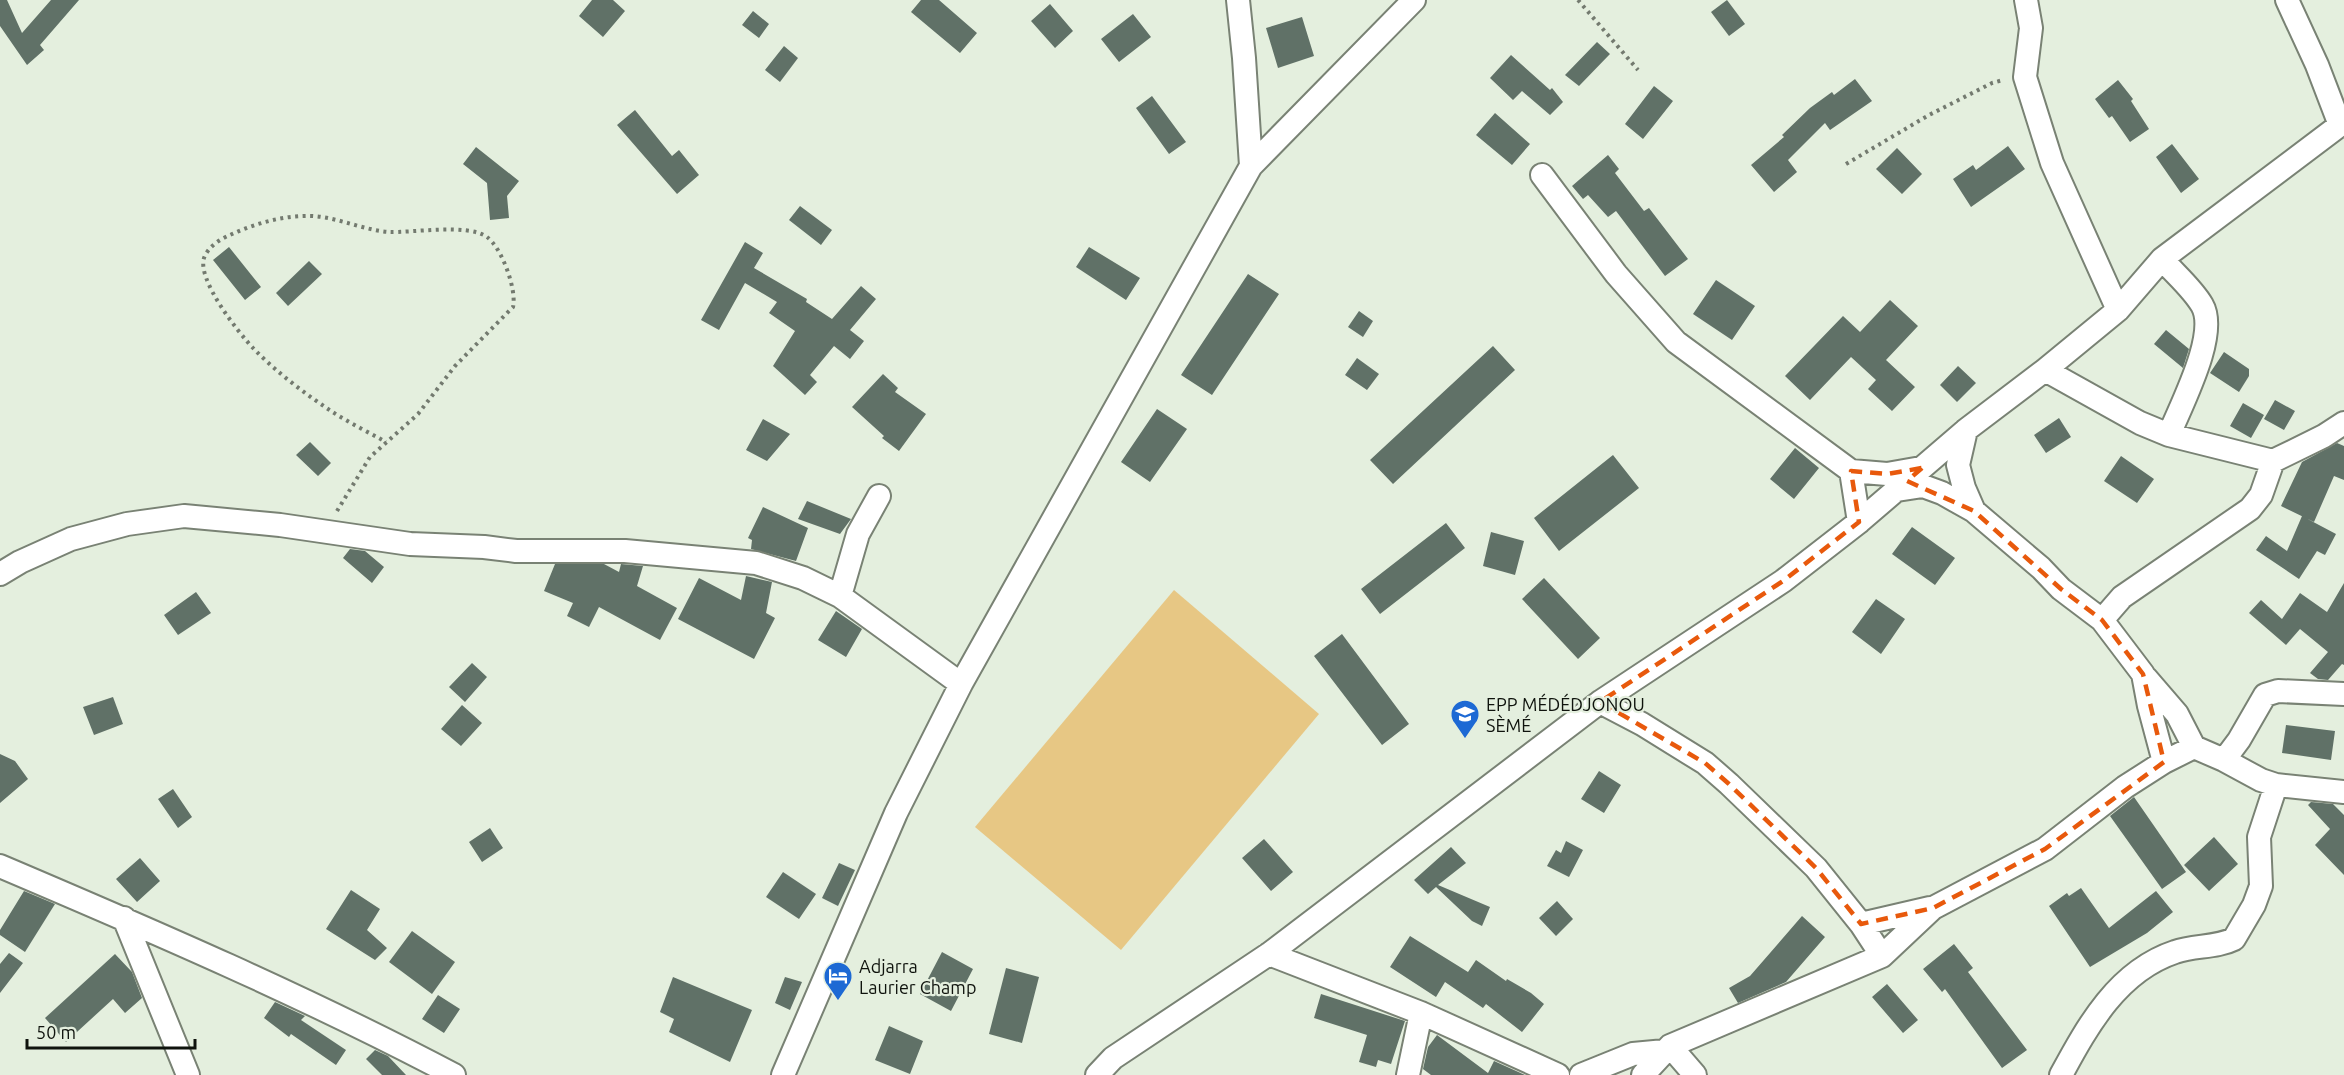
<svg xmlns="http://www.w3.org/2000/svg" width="2344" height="1075" viewBox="0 0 2344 1075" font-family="Ubuntu,sans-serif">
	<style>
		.green { fill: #e7c784 }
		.building { fill: #607167 }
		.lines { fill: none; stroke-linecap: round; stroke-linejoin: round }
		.minor-casing { stroke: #798274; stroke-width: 26 }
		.path { stroke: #737a6f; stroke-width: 4; stroke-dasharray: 3 4.5; stroke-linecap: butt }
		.minor { stroke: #fff; stroke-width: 22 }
		.marked { fill: none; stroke: #e8590c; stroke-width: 4.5; stroke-dasharray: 12 8; stroke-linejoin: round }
		.labels { text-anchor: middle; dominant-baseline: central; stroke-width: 4.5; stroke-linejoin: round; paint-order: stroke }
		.poi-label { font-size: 18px; fill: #0f130d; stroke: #e4efde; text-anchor: start }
	</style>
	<rect width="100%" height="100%" fill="#e4efde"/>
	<path class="green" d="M1174 590 1319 714 1121 950 975 827Z"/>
	<path class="building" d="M0 0H7L22 33 51 0H79L40 45 44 50 27 65 0 26Z
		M592 0H613L625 11 603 37 579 16Z
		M921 0H939L977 33 960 53 911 12Z
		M1727 0 1745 24 1729 36 1711 12Z
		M1050 4 1073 31 1055 48 1031 21Z
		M753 11 769 24 759 38 742 25Z
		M1133 14 1151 37 1119 62 1101 39Z
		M1302 17 1314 56 1278 68 1266 28Z
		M1597 42 1610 54 1579 86 1565 75Z
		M784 46 798 58 780 82 765 70Z
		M1511 55 1550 90 1552 88 1563 102 1550 115 1522 91 1513 100 1490 78Z
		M1855 79 1872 101 1830 130 1825 123 1788 160 1797 172 1774 192 1751 165 1784 137 1782 135 1810 108 1832 92 1834 95Z
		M2118 80 2133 99 2131 101 2149 129 2130 142 2112 116 2109 118 2095 99Z
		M1654 86 1673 101 1643 139 1625 124Z
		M1152 96 1186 142 1169 154 1136 108Z
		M635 110 672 156 679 150 699 175 677 194 617 125Z
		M1495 113 1530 144 1512 165 1476 135Z
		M2172 144 2199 179 2181 193 2156 157Z
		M2008 146 2025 169 1971 207 1953 179 1973 165 1976 170Z
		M476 147 519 181 507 196 509 218 490 220 487 183 463 164Z
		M1897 148 1922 174 1902 194 1876 169Z
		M1608 155 1619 169 1615 173 1644 211 1649 208 1688 259 1665 276 1616 211 1608 217 1588 195 1583 199 1572 186Z
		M800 206 832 230 821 245 789 220Z
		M745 242 763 253 754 268 807 299 806 302 832 319 861 286 876 299 850 330 864 341 850 359 834 346 810 375 817 382 805 395 773 366 795 331 769 313 777 302 745 283 719 330 701 320Z
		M229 247 261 287 245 300 213 260Z
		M1089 247 1140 278 1126 300 1076 267Z
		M309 261 322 274 288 306 276 293Z
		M1248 274 1279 294 1212 395 1181 375Z
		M1716 280 1755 306 1732 340 1693 314Z
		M1890 300 1918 326 1886 360 1915 387 1892 411 1868 389 1876 380 1851 357 1810 400 1785 376 1843 316 1860 332Z
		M1359 311 1373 321 1363 337 1348 327Z
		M2166 330 2189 349 2183 368 2154 344Z
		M1493 346 1515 370 1393 484 1370 460Z
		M2224 352 2249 369V376L2239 392 2210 373Z
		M1357 358 1379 374 1367 390 1345 375Z
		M1958 366 1976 383 1957 402 1940 385Z
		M883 374 898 388 895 392 926 414 899 451 882 438 884 436 852 407Z
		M2275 400 2295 411 2284 430 2264 419Z
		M2243 403 2264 415 2251 438 2230 426Z
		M1157 409 1187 429 1150 482 1121 462Z
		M2059 418 2071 437 2046 453 2034 435Z
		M763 419 790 434 767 461 746 450Z
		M310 442 331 463 318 476 296 455Z
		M2337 443 2344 446V480L2334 476 2314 522 2281 506 2302 462Z
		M1795 448 1819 468 1794 499 1770 479Z
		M1613 455 1639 488 1559 551 1534 518Z
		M2121 456 2154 479 2137 503 2104 481Z
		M807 501 851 519 840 534 798 519Z
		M763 507 808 528 796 561 751 549 752 540 748 538Z
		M2302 516 2336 534 2325 555 2317 551 2299 579 2256 550 2266 536 2287 551Z
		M1446 523 1465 548 1380 614 1361 589Z
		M1912 527 1955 558 1935 585 1892 554Z
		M1491 532 1524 541 1515 575 1483 566Z
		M350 549 365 551 384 567 372 583 343 558Z
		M555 564H604L619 572 621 564 643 566 637 586 677 608 660 640 599 607 589 627 567 616 573 603 544 591Z
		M746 576 772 582 766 613 775 618 754 659 678 619 699 578 741 600Z
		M1544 578 1600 638 1578 659 1522 599Z
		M2344 583V665L2342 664 2328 680 2318 679 2310 673 2328 652 2300 629 2286 645 2249 613 2261 600 2282 619 2300 593 2327 612Z
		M196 592 211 613 178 635 164 615Z
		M1876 599 1905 619 1881 654 1852 632Z
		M836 611 862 629 846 657 818 640Z
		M1342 634 1409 724 1382 745 1314 656Z
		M472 663 487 677 465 702 449 687Z
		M113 697 123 724 94 735 83 707Z
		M462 705 482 723 461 746 441 729Z
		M2286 725 2335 731 2331 760 2282 753Z
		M0 754 15 761 28 779 0 803Z
		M1599 771 1621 785 1604 813 1581 799Z
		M173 789 192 817 178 828 158 799Z
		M2134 797 2186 872 2162 889 2110 816Z
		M2311 802 2333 804 2344 815V875L2315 845 2330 829 2308 805Z
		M490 828 503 848 482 862 469 842Z
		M2214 837 2238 864 2209 891 2184 865Z
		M1264 839 1293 872 1271 891 1242 858Z
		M1566 841 1583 850 1569 877 1547 866 1556 850 1561 853Z
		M1451 847 1466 863 1438 885 1490 907 1482 926 1472 921 1436 887 1428 894 1414 880Z
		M140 858 160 881 137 902 116 879Z
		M839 863 855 870 838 906 822 898Z
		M783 872 816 894 799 919 766 897Z
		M2081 888 2109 928 2156 891 2173 912 2147 933 2090 967 2049 906 2067 893 2069 896Z
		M351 890 380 909 367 930 387 948 375 960 326 929Z
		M24 891 55 904 25 952 0 935V930Z
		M1557 901 1573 919 1556 936 1539 918Z
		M1802 916 1825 937 1786 982 1738 1003 1729 988 1750 976Z
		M412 931 455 962 432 994 389 962Z
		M1410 936 1468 972 1476 960 1506 981 1507 979 1531 993 1544 1004 1522 1032 1486 1004 1483 1008 1445 982 1436 997 1390 967Z
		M1954 944 1973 968 1968 972 2027 1050 2002 1068 1945 989 1942 992 1923 969Z
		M942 952 973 969 951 1011 920 994Z
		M9 953 23 963 0 993V964Z
		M115 954 132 972 142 998 125 1013 113 999 66 1042 45 1018Z
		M1006 968 1039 977 1022 1043 989 1034Z
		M673 977 752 1010 730 1062 669 1032 674 1019 660 1012Z
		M785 977 802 982 790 1010 775 1003Z
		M1887 984 1918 1020 1903 1033 1872 997Z
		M1321 994 1405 1021 1391 1064 1378 1060 1376 1067 1359 1062 1367 1035 1314 1018Z
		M438 995 460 1009 444 1033 422 1019Z
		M275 1002 305 1016 301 1020 346 1050 336 1065 291 1034 289 1037 264 1018Z
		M889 1026 923 1041 910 1074 875 1060Z
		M1437 1035 1488 1073 1494 1061 1525 1075H1431L1423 1069 1428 1047Z
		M375 1050 388 1056 406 1075H382L366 1059Z"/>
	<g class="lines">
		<g class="minor-casing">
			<path id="minor" d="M1238 0 1244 58 1251 166
				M2026 0 2031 28 2025 77 2052 163 2118 310
				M2287 0 2317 65 2340 125
				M1542 175 1616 274 1676 342 1851 471 1859 522
				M2162 259C2175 274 2192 288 2202 305 2219 334 2181 405 2169 435
				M2045 370 2140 423 2169 435 2273 461 2324 436 2344 423
				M1966 430 1958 465 1964 488 1974 511
				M1851 471 1887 474 1921 468
				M1897 490 1923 486 1942 493 1974 511 2041 568 2061 589 2102 620 2143 674 2149 706 2164 762 2194 747 2224 760 2261 780 2276 785 2344 792
				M0 574 20 562 71 539 127 524 184 516 280 525 410 544 484 547 516 551H625L756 563 803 578 840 596 961 684
				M840 596 858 534 879 496
				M2102 620 2122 597 2250 509 2261 495 2273 461
				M2146 678 2177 714 2194 747
				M1600 702 1642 724 1705 763 1729 784 1816 868 1861 924 1882 956
				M2224 760 2239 740 2265 695 2278 691 2344 694
				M0 866C153 931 306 997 454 1075
				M124 918 188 1075
				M1861 924 1930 908
				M1269 954 1421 1013 1558 1075
				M1670 1046 1695 1075
				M783 1075 896 813 961 684 1251 166 1414 0
				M1097 1075 1113 1058 1269 954 1600 702 1783 581 1859 522 1966 430 2045 370 2118 310 2162 259 2344 122
				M1408 1075 1421 1013
				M1581 1075 1633 1054 1665 1051
				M1643 1075 1670 1046 1882 956 1933 908 2045 849 2125 787 2164 762
				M2061 1075C2088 1025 2118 971 2175 952 2194 945 2216 948 2234 939L2254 905 2261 886 2259 837 2276 785"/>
		</g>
		<path class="path" d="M1578 0 1638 70
			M1846 164 1929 115 1992 83 2003 80
			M337 511 370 457 418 414 455 366 513 307C517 290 502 248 487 237 468 223 412 233 389 232 363 230 340 218 313 216 284 215 256 223 230 235 220 239 208 247 204 258 197 280 238 332 253 348 275 371 304 393 331 411 348 422 368 432 386 442"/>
		<use href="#minor" class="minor"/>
	</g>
	<path class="marked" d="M1922 468 1907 481 1974 511 2061 589 2102 620 2143 674 2164 762 2045 849 1933 908 1861 924 1816 868 1729 784 1705 763 1600 702 1783 581 1859 522 1851 471 1887 474Z"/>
	<defs>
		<g id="school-pin" transform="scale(1.5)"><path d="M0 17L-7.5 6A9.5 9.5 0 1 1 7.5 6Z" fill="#1d69d4" stroke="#e4efde"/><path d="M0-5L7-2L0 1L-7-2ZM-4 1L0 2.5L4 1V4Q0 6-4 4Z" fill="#fff"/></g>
		<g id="hotel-pin" transform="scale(1.5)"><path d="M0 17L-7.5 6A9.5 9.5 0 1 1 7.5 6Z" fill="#1d69d4" stroke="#e4efde"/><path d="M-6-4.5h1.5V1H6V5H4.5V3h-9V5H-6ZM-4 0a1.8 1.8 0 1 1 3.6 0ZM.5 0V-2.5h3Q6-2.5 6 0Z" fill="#fff"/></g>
	</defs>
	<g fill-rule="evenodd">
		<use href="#school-pin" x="1465" y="714"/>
		<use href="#hotel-pin" x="838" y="976"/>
	</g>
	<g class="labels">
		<g class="poi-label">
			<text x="1486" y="704">EPP MÉDÉDJONOU<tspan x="1486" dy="21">SÈMÉ</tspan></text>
			<text x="859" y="966">Adjarra<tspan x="859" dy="21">Laurier Champ</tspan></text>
		</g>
	</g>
	<path d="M27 1039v9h168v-9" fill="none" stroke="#0f130d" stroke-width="3"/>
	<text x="36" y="1039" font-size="18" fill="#0f130d" stroke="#e4efde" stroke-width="4.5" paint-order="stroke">50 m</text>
</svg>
